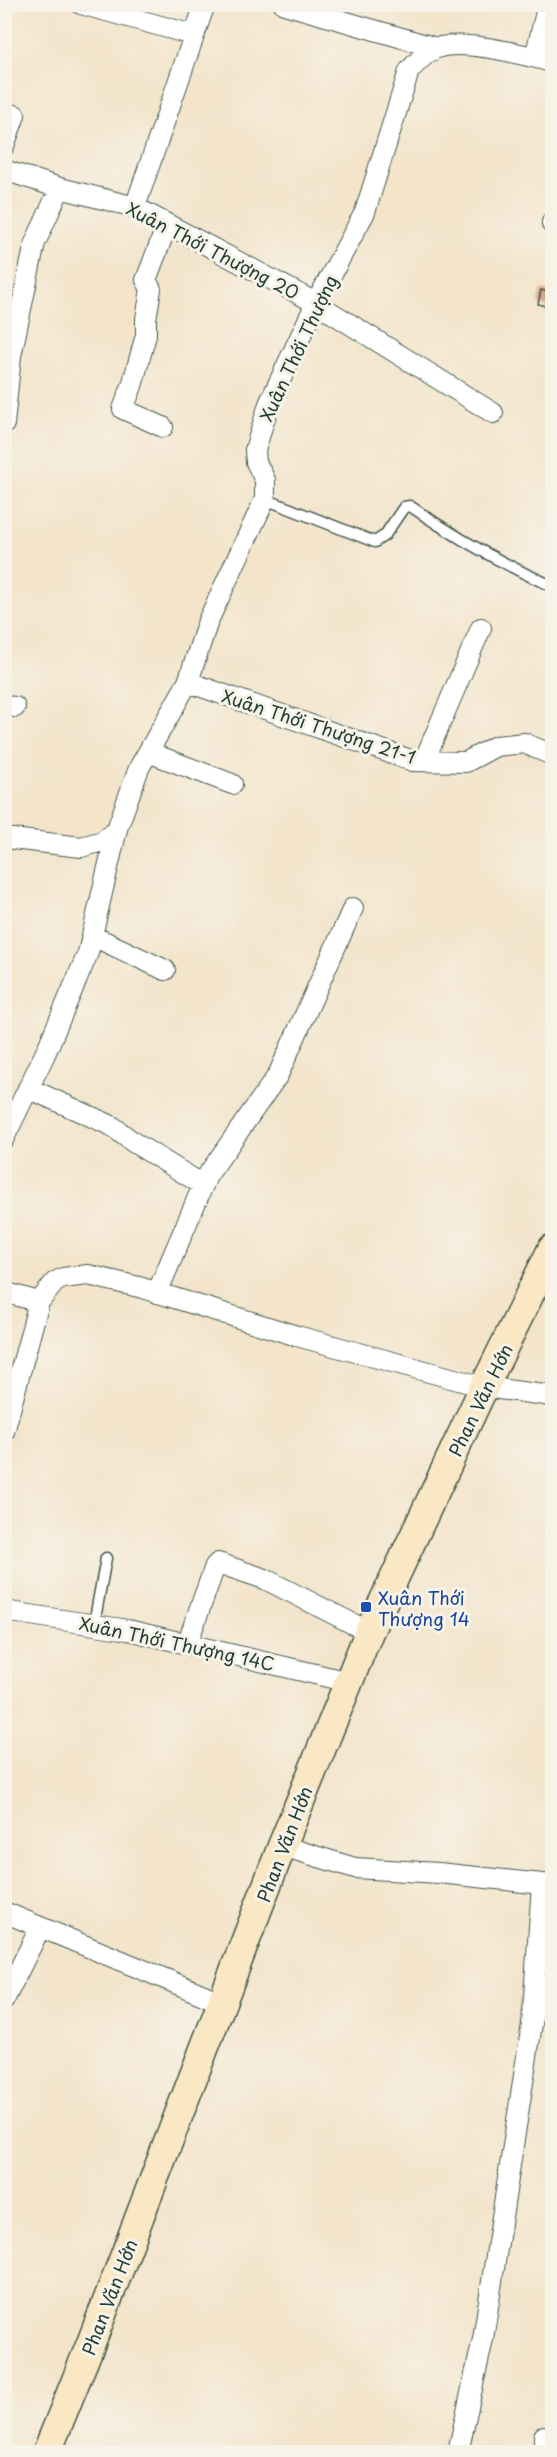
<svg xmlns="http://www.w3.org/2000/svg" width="557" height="2457" viewBox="0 0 557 2457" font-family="'Playpen Sans',sans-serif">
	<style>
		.building { fill: #cf9877 }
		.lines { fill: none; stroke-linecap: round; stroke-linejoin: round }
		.lane-casing { stroke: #3f564a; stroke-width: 13 }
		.street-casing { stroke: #3f564a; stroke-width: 22 }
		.secondary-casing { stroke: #3f564a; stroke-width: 31 }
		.lane { stroke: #fff; stroke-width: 10 }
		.street { stroke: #fff; stroke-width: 20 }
		.secondary { stroke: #fae7c3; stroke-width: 28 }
		.transit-dot { fill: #1a4fb4; stroke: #f7f3e8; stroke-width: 2 }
		.labels { text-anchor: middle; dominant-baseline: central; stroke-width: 6; stroke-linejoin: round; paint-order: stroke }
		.street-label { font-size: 18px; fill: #1f3d34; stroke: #f7f3e8 }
		.transit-label { font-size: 18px; fill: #164399; stroke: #f7f3e8; text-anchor: start }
	</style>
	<rect width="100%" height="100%" fill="#f7f3e8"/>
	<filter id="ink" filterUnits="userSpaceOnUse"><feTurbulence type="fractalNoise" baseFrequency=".0167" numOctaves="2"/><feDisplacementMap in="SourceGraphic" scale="12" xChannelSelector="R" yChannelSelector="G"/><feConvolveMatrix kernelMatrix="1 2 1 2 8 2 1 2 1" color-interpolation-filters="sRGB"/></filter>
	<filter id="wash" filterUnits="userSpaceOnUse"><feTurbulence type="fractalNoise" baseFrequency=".008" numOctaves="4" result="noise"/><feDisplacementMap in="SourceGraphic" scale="24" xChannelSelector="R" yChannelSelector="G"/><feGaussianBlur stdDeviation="1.35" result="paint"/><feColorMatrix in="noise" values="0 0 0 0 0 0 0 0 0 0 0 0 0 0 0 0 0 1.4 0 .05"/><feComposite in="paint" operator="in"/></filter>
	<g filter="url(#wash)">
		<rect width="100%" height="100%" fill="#f3e4ca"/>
		<g id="blocks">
			<path class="building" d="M541 290 552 293V308L538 304Z"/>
		</g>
	</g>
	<g filter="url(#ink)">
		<use href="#blocks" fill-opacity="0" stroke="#3f564a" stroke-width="1.5"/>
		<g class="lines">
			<g class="lane-casing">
				<path id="lane" d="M265 499 375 542 385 535 404 507 410 506C455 537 502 564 552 586
					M94 1624 106 1558"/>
			</g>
			<g class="street-casing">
				<path id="street" d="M81 4 193 35
					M284 4 437 48
					M535 57 548 4
					M4 146 15 115
					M4 170 60 188 135 207 316 303 493 413
					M135 207 205 4
					M552 224V222
					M4 424 11 356 35 243 60 188
					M163 427 123 409 132 386 146 335V319L151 289 146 280 167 225
					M188 682 413 761 466 762 496 746 524 743 552 755
					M4 706 15 707
					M148 752 232 784
					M424 761 481 628
					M4 838 81 847 103 841 117 829
					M93 936 165 970
					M28 1088 112 1126 133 1142 203 1185
					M4 1138 45 1054 88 953 117 829 139 768 188 682 208 621 265 499V480L256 462 255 450 269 404 316 303 365 212 409 71C417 62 426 52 437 48 463 39 526 55 552 62
					M4 1292 39 1302
					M157 1293 207 1176 278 1075 353 908
					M4 1432 39 1302 55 1282 63 1278 88 1275 139 1287 297 1336 484 1387 552 1396
					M4 1611 128 1630 349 1682
					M187 1644 215 1566 218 1563 265 1579 369 1632
					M282 1846 355 1868 439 1873 552 1885
					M4 1912 223 2003
					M4 2000 40 1928
					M544 2436V2452
					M458 2452 483 2339 532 2024 542 1885"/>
			</g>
			<g class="secondary-casing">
				<path id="secondary" d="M47 2452 91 2343 282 1846 369 1632 484 1387 552 1249"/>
			</g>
			<use href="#lane" class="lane"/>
			<use href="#street" class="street"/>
			<use href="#secondary" class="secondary"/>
		</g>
	</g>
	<rect class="transit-dot" x="360" y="1601" width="12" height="12" rx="3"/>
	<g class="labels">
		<g class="street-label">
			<text transform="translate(213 250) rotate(27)">Xuân Thới Thượng 20</text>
			<text transform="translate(298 348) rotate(-65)">Xuân Thới Thượng</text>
			<text transform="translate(319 726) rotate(18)">Xuân Thới Thượng 21-1</text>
			<text transform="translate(480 1400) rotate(-64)">Phan Văn Hớn</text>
			<text transform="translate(177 1643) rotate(12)">Xuân Thới Thượng 14C</text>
			<text transform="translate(284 1844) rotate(-69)">Phan Văn Hớn</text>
			<text transform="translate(109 2297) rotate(-69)">Phan Văn Hớn</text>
		</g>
		<g class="transit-label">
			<text x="378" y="1597">Xuân Thới<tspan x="378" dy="21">Thượng 14</tspan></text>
		</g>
	</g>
	<rect width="557" height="2457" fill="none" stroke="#f7f3e8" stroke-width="24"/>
</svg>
